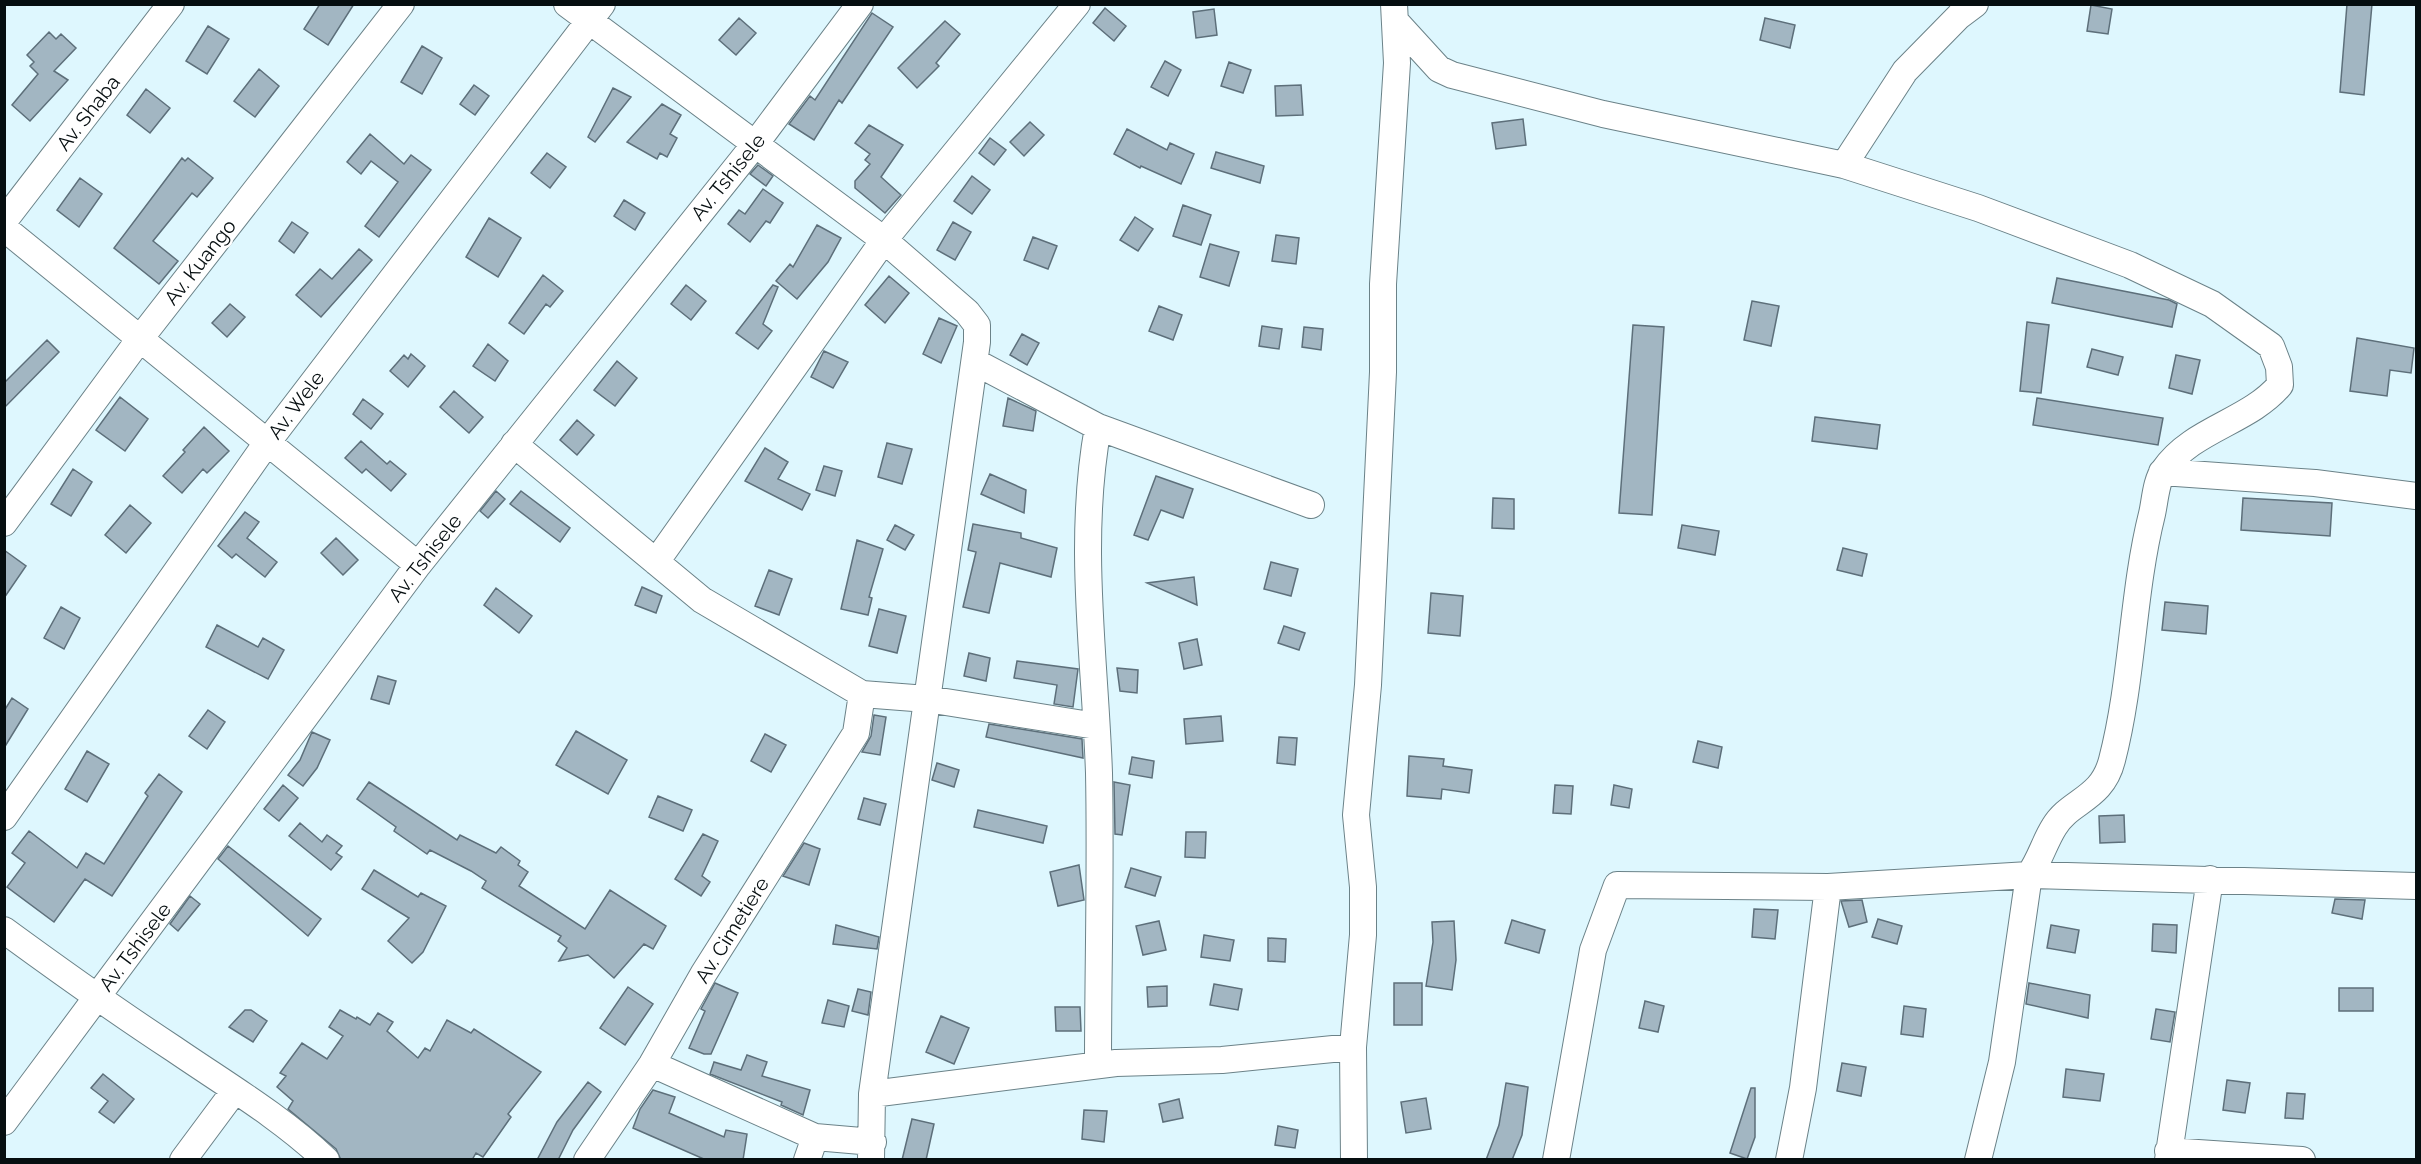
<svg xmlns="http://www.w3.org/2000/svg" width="2421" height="1164" viewBox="0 0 2421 1164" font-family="Raleway,sans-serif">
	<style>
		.building { fill: #a2b6c2; stroke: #5d6f7a; stroke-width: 1.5 }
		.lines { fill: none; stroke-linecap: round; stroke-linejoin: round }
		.street-casing { stroke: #6b8288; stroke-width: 28 }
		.street { stroke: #fff; stroke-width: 26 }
		.labels { text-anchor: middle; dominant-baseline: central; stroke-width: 5; stroke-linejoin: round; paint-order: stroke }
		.street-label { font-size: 20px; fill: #060e10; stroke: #fff }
	</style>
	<rect width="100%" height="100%" fill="#def7fe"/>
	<path class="building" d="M320 4H354L328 45 304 29Z
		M2347 4H2372L2364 95 2340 92Z
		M2091 5 2112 9 2108 34 2087 31Z
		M1105 8 1126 26 1114 41 1093 23Z
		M1214 9 1217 35 1196 38 1193 12Z
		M872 13 893 27 842 103 839 100 814 140 789 124 810 96 815 100Z
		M739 18 756 33 736 55 719 40Z
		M1765 18 1795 25 1790 48 1760 40Z
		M945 21 960 34 936 63 939 66 917 88 898 68Z
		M208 26 229 39 207 74 186 61Z
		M49 32 56 39 61 34 76 48 54 71 68 80 30 121 12 105 38 74 30 66 34 62 27 55Z
		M422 46 442 58 422 94 401 82Z
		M1165 61 1181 70 1168 96 1151 87Z
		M1229 62 1251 70 1243 93 1221 86Z
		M259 69 279 86 255 117 234 101Z
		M474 85 489 96 475 115 460 104Z
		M1301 85 1303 115 1276 116 1275 86Z
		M613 88 631 97 595 142 588 137Z
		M146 89 170 108 150 133 127 115Z
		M662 104 681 115 670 134 677 138 667 157 660 153 657 159 627 142Z
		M1523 119 1526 145 1496 149 1492 123Z
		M1030 122 1044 135 1024 156 1010 142Z
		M869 125 903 145 881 177 901 195 885 213 855 188V181L870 164 865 160 870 154 855 143Z
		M1127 129 1167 150 1170 143 1194 154 1181 184 1141 166 1140 168 1114 154Z
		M370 134 404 164 411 155 431 170 379 237 365 226 398 182 371 161 361 174 347 162Z
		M990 138 1006 150 994 165 979 153Z
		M1216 152 1264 166 1260 183 1211 168Z
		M547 153 566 167 550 188 531 173Z
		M182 158 185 161 188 158 213 178 197 197 192 193 153 241 178 261 159 284 114 248Z
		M758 165 773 176 766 186 750 174Z
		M972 176 990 190 972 214 954 201Z
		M80 178 102 194 79 227 57 210Z
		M763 189 783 203 770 223 766 221 750 242 728 224 739 210 745 214Z
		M624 200 645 213 635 230 614 216Z
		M1183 205 1211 215 1201 245 1173 236Z
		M1135 217 1153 229 1138 251 1120 240Z
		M489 218 521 238 498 277 466 257Z
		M292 222 308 233 294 253 279 241Z
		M953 222 971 232 955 260 937 250Z
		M817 225 841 238 828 262 797 299 776 281 790 264 793 267Z
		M1276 235 1299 238 1296 264 1272 261Z
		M1033 237 1057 246 1048 269 1024 260Z
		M1210 244 1239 252 1229 286 1200 277Z
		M359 249 372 260 321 317 296 295 320 269 332 279Z
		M543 275 563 291 550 307 546 304 524 334 509 323Z
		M889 276 909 293 885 323 865 305Z
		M2057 278 2169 300 2177 304 2172 327 2052 303Z
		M686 285 706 301 691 320 671 304Z
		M773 285 778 287 763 324 772 331 758 349 736 333Z
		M1752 301 1779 306 1771 346 1744 340Z
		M230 304 245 317 227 337 212 323Z
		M1159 306 1182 315 1173 340 1149 331Z
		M939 318 957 326 941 363 923 354Z
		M2027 322 2049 325 2041 393 2020 391Z
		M1633 325 1664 327 1652 515 1619 513Z
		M1262 326 1282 329 1279 349 1259 346Z
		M1304 327 1323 329 1321 350 1302 347Z
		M1022 334 1039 343 1027 365 1010 355Z
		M2357 338 2414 348 2411 373 2390 370 2387 396 2350 391Z
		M47 340 59 352 4 408V383Z
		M488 344 508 361 495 381 473 366Z
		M2092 349 2123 357 2118 375 2087 367Z
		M824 351 848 362 833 388 811 377Z
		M411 354 425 366 408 387 390 371 404 355 408 359Z
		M2176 355 2200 360 2192 394 2169 388Z
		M617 361 637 378 615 406 594 390Z
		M454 391 483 417 469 433 440 407Z
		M120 397 148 419 125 451 96 430Z
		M1008 398 1036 411 1033 431 1003 426Z
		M2037 398 2163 418 2158 445 2033 425Z
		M363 399 383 414 371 429 353 414Z
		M1815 417 1880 425 1877 449 1812 441Z
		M577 420 594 435 577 455 560 440Z
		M204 427 229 451 207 473 203 469 182 493 163 476 185 452 183 450Z
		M361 441 387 464 390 461 406 474 391 491 366 469 362 473 345 458Z
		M887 443 912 449 902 484 878 477Z
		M765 448 788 462 778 479 810 494 802 510 745 481Z
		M824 466 842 471 835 496 816 490Z
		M73 469 92 482 71 516 51 504Z
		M990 474 1026 490 1024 513 981 494Z
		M1156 476 1193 489 1183 518 1161 510 1148 540 1134 535Z
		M496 491 505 499 488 518 480 511Z
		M521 491 570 528 560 542 510 504Z
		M1493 498 1514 499V529L1492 528Z
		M2243 498 2332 503 2330 536 2241 530Z
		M130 505 151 523 126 553 105 535Z
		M245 512 259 522 247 538 277 562 265 577 236 554 232 558 218 546Z
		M973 524 1021 533V538L1057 548 1051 577 1000 563 989 613 963 607 976 552 968 550Z
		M895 525 914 535 905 550 887 540Z
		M1682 525 1719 531 1715 555 1678 548Z
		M336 538 358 560 343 575 321 553Z
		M857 540 883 549 869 597 872 598 868 615 841 609Z
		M1843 548 1867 554 1862 576 1837 570Z
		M4 550 26 566 4 598Z
		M1271 562 1298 569 1291 596 1264 589Z
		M769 570 792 579 779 615 755 606Z
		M1194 577 1197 605 1147 583Z
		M642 587 662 596 656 613 635 605Z
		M496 588 532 616 519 633 484 605Z
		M1431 593 1463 596 1460 636 1428 633Z
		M2165 602 2208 606 2206 634 2162 630Z
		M61 607 80 618 64 649 44 638Z
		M879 609 906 616 897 653 869 646Z
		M217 625 258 647 263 638 284 650 268 679 206 647Z
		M1284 626 1305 633 1299 650 1278 643Z
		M1197 639 1202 665 1184 669 1179 643Z
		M969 653 990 658 986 681 964 676Z
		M1017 661 1078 669 1073 707 1054 704 1057 685 1014 678Z
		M1117 668 1138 670 1137 693 1120 691Z
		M378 676 396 681 389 704 371 699Z
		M12 698 28 709 4 748V711Z
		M208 710 225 722 207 749 189 736Z
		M874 715 886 717 880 755 862 752 871 736Z
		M1221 716 1223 741 1186 744 1184 719Z
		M989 724 1082 739 1083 758 986 737Z
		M576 731 627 760 608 794 556 765Z
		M312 732 330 740 317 768 303 786 288 775 300 760Z
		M765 734 786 745 771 772 751 761Z
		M1279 737 1297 738 1295 765 1277 763Z
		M1698 741 1722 747 1718 768 1693 762Z
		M87 751 109 764 87 802 65 789Z
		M1409 756 1444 759 1443 766 1472 770 1469 793 1442 789 1441 799 1407 796Z
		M1132 757 1154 761 1152 778 1129 774Z
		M937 763 959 770 954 787 932 780Z
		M159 774 182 792 112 896 85 879 54 922 7 887 25 863 12 853 29 831 77 868 86 853 104 864 148 796 145 793Z
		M369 782 457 840 460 835 496 853 501 847 520 861 518 865 528 872 519 886 585 929 610 890 666 926 653 949 644 944 614 978 588 955 559 961 567 948 558 941 561 936 482 888 486 881 471 871 430 850 427 854 394 831 396 827 357 799Z
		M1114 782 1130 785 1122 835 1115 834Z
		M283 785 298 798 279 821 264 809Z
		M1555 785 1573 786 1571 814 1553 813Z
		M1614 785 1632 789 1629 808 1611 805Z
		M658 796 692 810 683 831 649 817Z
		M864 798 886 804 880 825 858 819Z
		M978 810 1047 826 1043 843 974 827Z
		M2124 815 2125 842 2100 843 2099 816Z
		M300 823 322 842 327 835 342 846 336 853 342 857 331 870 289 836Z
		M1186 832H1206L1205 858 1185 857Z
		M703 834 718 841 702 876 710 882 701 896 675 879Z
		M804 843 820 849 809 885 783 876Z
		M228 846 321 919 308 936 218 859Z
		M1079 865 1084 900 1058 906 1050 872Z
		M1131 868 1161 877 1155 896 1125 887Z
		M374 870 418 897 421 893 446 906 423 952 412 963 388 941 409 918 362 889Z
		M190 896 200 904 178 931 170 924Z
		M2335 899 2365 900 2362 919 2332 913Z
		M1862 900 1867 922 1849 927 1841 901Z
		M1754 909 1778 910 1775 939 1752 937Z
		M1878 919 1902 926 1897 944 1872 937Z
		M1512 920 1545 930 1539 953 1505 943Z
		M1159 921 1166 950 1143 955 1136 926Z
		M1454 921 1456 960 1452 990 1426 986 1433 942 1432 922Z
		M2153 924 2177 925 2176 953 2152 951Z
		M836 925 879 937 877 949 833 944Z
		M2051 925 2079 930 2075 953 2047 948Z
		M1204 935 1234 940 1230 961 1201 957Z
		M1268 938 1286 939 1285 962 1268 961Z
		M715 983 738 993 711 1054H704L689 1048 705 1011 701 1009Z
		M1394 983H1422V1025H1394Z
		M2029 983 2090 995 2088 1018 2026 1004Z
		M1214 984 1242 989 1238 1010 1210 1005Z
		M1167 986V1006L1148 1007 1147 987Z
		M628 987 653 1004 625 1045 600 1028Z
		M2339 988H2373V1011H2339Z
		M858 989 871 992 868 1015 852 1011Z
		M828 1000 849 1006 844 1027 822 1023Z
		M1645 1001 1664 1006 1658 1032 1639 1028Z
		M1904 1006 1926 1009 1923 1037 1901 1034Z
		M1055 1007H1080L1081 1031H1056Z
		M2156 1009 2175 1012 2170 1042 2151 1039Z
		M245 1010H251L267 1021 253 1042 229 1027Z
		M340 1010 356 1019 357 1017 370 1025 378 1013 393 1022 387 1031 418 1058 425 1048 430 1051 447 1020 471 1033 474 1029 541 1072 508 1114 511 1117 483 1157 476 1153 472 1160H341L336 1149 288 1109 293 1101 277 1087 286 1076 280 1073 302 1043 327 1059 343 1036 329 1027Z
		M941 1016 969 1028 954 1064 926 1052Z
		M747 1055 767 1062 762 1076 810 1090 803 1115 781 1105 782 1102 710 1074 714 1062 741 1070Z
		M1842 1063 1866 1067 1861 1096 1837 1091Z
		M2066 1069 2104 1074 2100 1101 2063 1097Z
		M103 1074 134 1099 114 1123 99 1112 108 1101 91 1088Z
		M2227 1080 2250 1083 2245 1113 2223 1110Z
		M588 1082 601 1092 573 1130 558 1160H537L557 1122Z
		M1506 1083 1528 1087 1522 1135 1512 1160H1486L1499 1125Z
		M1751 1088H1755V1137L1747 1159 1730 1153Z
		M653 1090 675 1097 669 1113 724 1137 726 1130 747 1134 743 1160H706L633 1128 640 1109Z
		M2287 1093 2305 1094 2303 1119 2285 1118Z
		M1426 1098 1431 1129 1406 1133 1401 1102Z
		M1179 1099 1183 1118 1163 1122 1159 1104Z
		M1084 1110 1107 1111 1104 1142 1082 1139Z
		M912 1119 934 1124 926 1160H902Z
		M1278 1126 1298 1130 1295 1148 1275 1145Z"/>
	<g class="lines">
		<g class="street-casing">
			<path id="street" d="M567 4 884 240 967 312 977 325V342L872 1094 871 1160
				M1397 23 1439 69 1452 75 1603 114 1844 165 1978 208 2130 265 2212 304 2271 346 2279 367 2280 385C2249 422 2192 429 2164 470 2156 480 2155 501 2152 514 2132 594 2133 679 2112 760 2102 800 2070 800 2054 827 2044 843 2040 860 2029 875L2002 1062 1978 1160
				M1844 165 1905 71 1959 16 1975 4
				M4 221 171 4
				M4 228 418 565
				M975 362 1098 427
				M514 444 702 600 862 694 927 699 1096 726
				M2162 472 2315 483 2416 496
				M4 523 139 340 401 4
				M656 562 884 240 1077 4
				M4 817 266 444 602 4
				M4 930C60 971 116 1011 174 1049 225 1084 281 1117 326 1160
				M652 1064 815 1137 873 1142
				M1098 1065C1098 968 1101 870 1099 773 1095 658 1077 542 1098 427L1311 505
				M872 1094 1116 1063 1222 1060 1353 1047
				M4 1122 418 565 756 143 860 4
				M2168 1151 2302 1160
				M183 1160 235 1090
				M587 1160 652 1064 704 973 856 733 862 694
				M807 1160 815 1137
				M1354 1160 1353 1047 1363 935V887L1356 815 1368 685 1383 372V284L1397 63 1394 4
				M1556 1160 1593 950 1617 885 1828 887 2029 875 2416 886
				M1789 1160 1803 1088 1828 887
				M2168 1160 2210 879"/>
		</g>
		<use href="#street" class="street"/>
	</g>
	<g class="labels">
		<g class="street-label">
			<text transform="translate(88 113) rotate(-52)">Av. Shaba</text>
			<text transform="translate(728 177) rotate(-51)">Av. Tshisele</text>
			<text transform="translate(200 262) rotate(-52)">Av. Kuango</text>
			<text transform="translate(296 405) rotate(-53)">Av. Wele</text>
			<text transform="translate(425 558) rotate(-52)">Av. Tshisele</text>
			<text transform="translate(732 930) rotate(-58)">Av. Cimetiere</text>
			<text transform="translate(135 947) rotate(-53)">Av. Tshisele</text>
		</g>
	</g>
	<rect width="2421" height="1164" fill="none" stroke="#060e10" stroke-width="12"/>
</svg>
